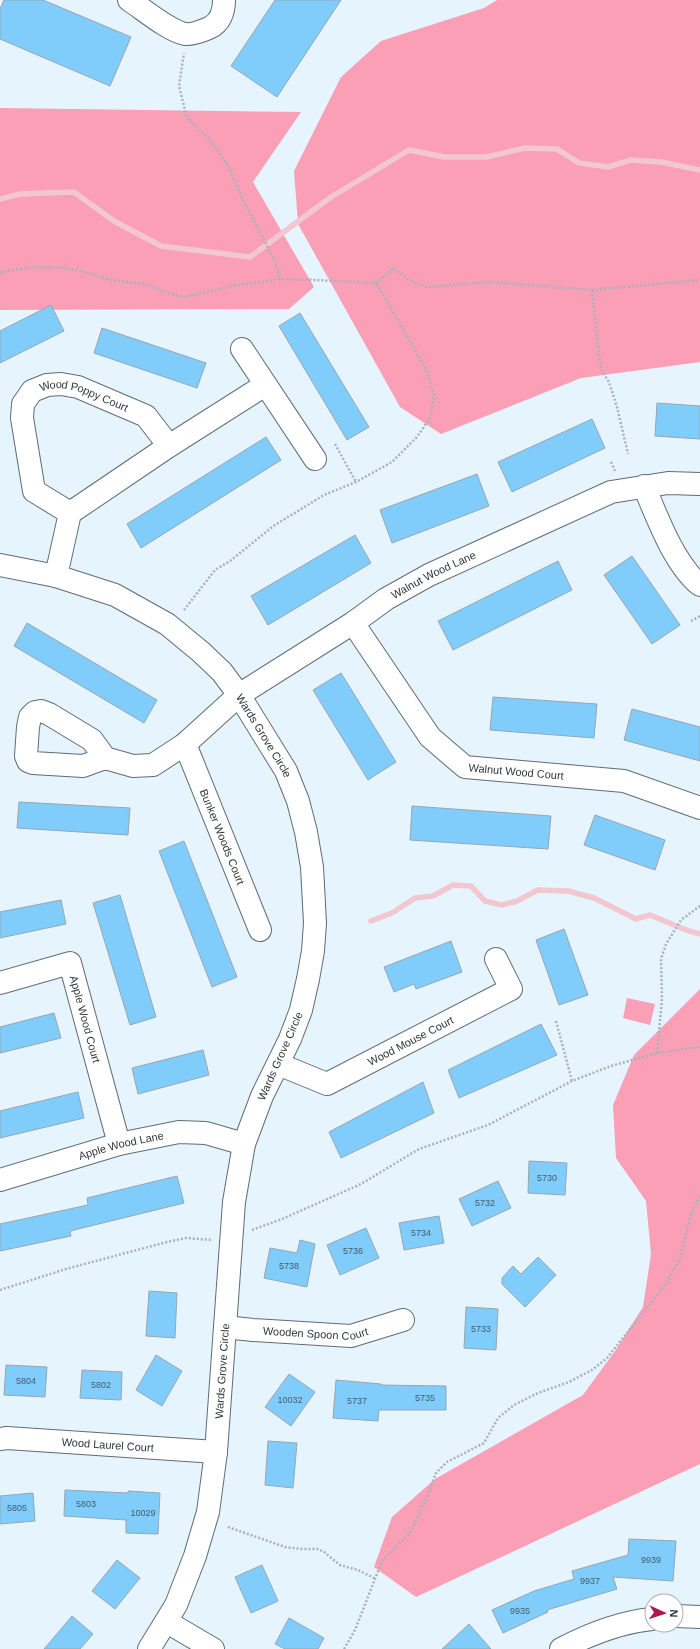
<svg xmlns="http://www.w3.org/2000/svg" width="700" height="1649" viewBox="0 0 700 1649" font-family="Arial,sans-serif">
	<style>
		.green { fill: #fb9fb6 }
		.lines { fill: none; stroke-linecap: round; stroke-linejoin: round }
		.stream { stroke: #f2c7d0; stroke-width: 5.5 }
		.building { fill: #80cdfb; stroke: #98a6af }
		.minor-casing { stroke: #5f6c74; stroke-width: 24 }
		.path { stroke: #a7b3ba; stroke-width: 2.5; stroke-dasharray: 2 2; stroke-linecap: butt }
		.minor { stroke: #fff; stroke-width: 22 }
		.labels { text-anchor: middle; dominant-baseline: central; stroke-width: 4; stroke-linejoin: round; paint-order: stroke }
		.number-label { font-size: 9px; fill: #445c6a }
		.street-label { font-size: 11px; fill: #30363a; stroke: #fff }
	</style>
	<rect width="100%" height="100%" fill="#e6f4fe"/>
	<path class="green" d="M497 0H700V362L581 378 441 434 400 407 298 224 294 171 341 77 381 41 484 8Z
		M0 108 301 112 253 182 314 287 289 309 0 310Z
		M700 989V1464L416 1597 374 1567 392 1517 435 1479 583 1395 615 1351 643 1307 651 1254 646 1201 616 1158 613 1105 634 1055Z
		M627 998 655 1004 650 1025 623 1018Z"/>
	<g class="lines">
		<path class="stream" d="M0 199 20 194 74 192 114 221 161 246 250 257 331 197 409 150 444 157H486L525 148 557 149 579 163 608 167 631 160 661 162 700 170
			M371 921 392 913 415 898 433 896 453 885 471 886 485 901 502 905 517 901 538 890 568 891 594 898 636 919 650 915 686 930 700 934"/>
	</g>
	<path class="building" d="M4 0H43L131 37 110 86 0 39V9Z
		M275 0H341L277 97 231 66Z
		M51 305 64 331 0 363V331Z
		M300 313 369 427 347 440 279 326Z
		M102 328 206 363 197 388 94 353Z
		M657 403 700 406V439L655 436Z
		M592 419 605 448 512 492 498 462Z
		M266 437 281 460 141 548 127 524Z
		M477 474 489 506 392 543 380 510Z
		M355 535 371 563 268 625 251 596Z
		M632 556 680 625 652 644 604 575Z
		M558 561 572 590 453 650 438 621Z
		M27 623 157 700 144 723 14 646Z
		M341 673 396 762 368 780 313 690Z
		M493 697 597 704 594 738 490 730Z
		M632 709 700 727V761L624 740Z
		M19 802 130 808 128 835 17 828Z
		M412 806 551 816 548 849 410 840Z
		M595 815 665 840 655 870 584 845Z
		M184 841 237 977 212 987 159 851Z
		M120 895 156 1017 130 1025 93 903Z
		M61 900 66 924 0 938V912Z
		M564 929 588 995 559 1005 536 940Z
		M451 941 462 972 416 989 414 984 394 992 384 967Z
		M54 1013 61 1038 0 1053V1027Z
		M541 1024 557 1055 459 1098 448 1070Z
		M203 1050 209 1075 138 1094 132 1068Z
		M423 1082 434 1113 341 1158 329 1132Z
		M78 1092 84 1118 0 1138V1111Z
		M529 1161 567 1163 565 1195 528 1193Z
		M177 1176 184 1203 70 1231 71 1236 0 1251V1224L88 1205 87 1198Z
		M498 1181 511 1208 472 1226 459 1199Z
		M439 1216 444 1243 404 1250 399 1223Z
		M366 1228 379 1258 340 1275 327 1245Z
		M300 1240 315 1244 307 1287 264 1278 270 1248 297 1253Z
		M538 1257 556 1275 525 1307 502 1284V1278L513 1266 521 1274Z
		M149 1291 177 1293 175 1338 146 1336Z
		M466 1307 498 1309 496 1350 464 1348Z
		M156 1355 182 1371 162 1406 136 1390Z
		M6 1365 47 1367 45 1397 4 1395Z
		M82 1370 122 1372 121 1400 80 1398Z
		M289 1374 315 1392 291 1426 265 1407Z
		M336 1380 381 1384V1385L446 1386V1410H379L378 1421 333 1418Z
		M268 1441 297 1443 293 1488 265 1485Z
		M65 1490 128 1493V1491L160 1493 158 1534 126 1533V1520L64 1516Z
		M33 1493 35 1521 0 1524V1496Z
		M629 1539 676 1541 673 1581 613 1577 617 1589 547 1610 548 1612 503 1633 492 1610 534 1591 574 1579 572 1571 628 1555Z
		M117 1560 140 1578 115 1609 92 1591Z
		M262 1565 278 1601 251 1613 235 1577Z
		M72 1616 93 1634 80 1649H44Z
		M289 1618 324 1638 318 1649H285L275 1644Z
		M469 1624 491 1649H442Z"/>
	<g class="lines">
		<g class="minor-casing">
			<g id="minor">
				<path d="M129 0C143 9 169 31 185 34 192 35 202 31 209 28 220 23 224 12 224 0"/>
				<path d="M242 349 315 459"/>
				<path d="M644 486C657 517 674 564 700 585"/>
				<path id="s1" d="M70 513 34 491 22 418 23 404 32 391 47 385 61 384 78 387 146 416 169 446"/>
				<path id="s2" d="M0 565 56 576 115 595 167 624 201 652 222 672 239 695 286 771 298 801 306 832 312 867 315 923 313 951 308 979 301 1010 290 1039 262 1096 244 1144 234 1202 216 1452 208 1512 195 1556 176 1605 149 1649"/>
				<path d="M56 576 70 513 169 446 265 385"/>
				<path id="s3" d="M353 623 430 737 465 767 624 781 700 808"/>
				<path id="s4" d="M185 744 260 930"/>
				<path id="s5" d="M105 758 92 740 49 714 41 711 35 712 30 717 28 727 26 756 28 761 33 763 83 766 105 758 133 766 153 765 185 744 239 695 353 623 386 599 429 575 611 492 668 483 700 484"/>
				<path id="s6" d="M0 983 70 963 119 1144"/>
				<path id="s7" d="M278 1064 327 1084 511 989 496 959"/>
				<path id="s8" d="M0 1180 119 1144 179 1132 206 1133 244 1144"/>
				<path id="s9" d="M225 1327 253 1330 351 1336 403 1320"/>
				<path id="s10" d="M0 1439 7 1438 216 1452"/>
				<path d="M676 1616 700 1617"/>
				<path d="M167 1622 213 1649"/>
				<path d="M561 1649C590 1634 620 1622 652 1619"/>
			</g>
		</g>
		<path class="path" d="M0 272 35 267 64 268 82 271 110 280 145 284 168 293 184 297 233 286 280 279 275 261 243 200 227 164 209 139 187 118 179 86 184 53
			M376 283 394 268 407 279 425 287 490 282 592 290 599 356 602 371 609 382 617 407 628 454
			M592 290 700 280
			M335 444 356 482
			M611 462 615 471
			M184 610 215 570 230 561 275 525 324 495 356 482 392 462 417 437 430 418 434 395 426 369 376 283C344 282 312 279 280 279
			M691 621 700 616
			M556 1021 572 1081
			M657 1053 662 999 661 959 666 944 681 920 700 906
			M252 1230 282 1219 361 1184 419 1149 488 1125 572 1081 611 1066 657 1053 700 1047
			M0 1290 66 1269 167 1242 186 1238 212 1240
			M228 1527 285 1547 302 1549H318L324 1552 340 1565 358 1570 374 1578
			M344 1649 355 1630 382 1561 410 1533 427 1497 436 1473 447 1462 484 1443 498 1418 514 1405 538 1393 569 1382 592 1370 607 1358 665 1285 680 1259 691 1214 700 1195"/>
		<use href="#minor" class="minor"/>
	</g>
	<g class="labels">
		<g class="number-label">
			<text x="547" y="1178">5730</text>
			<text x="485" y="1203">5732</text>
			<text x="421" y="1233">5734</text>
			<text x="353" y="1251">5736</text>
			<text x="289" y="1266">5738</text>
			<text x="481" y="1329">5733</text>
			<text x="26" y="1381">5804</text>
			<text x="101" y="1385">5802</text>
			<text x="425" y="1398">5735</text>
			<text x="290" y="1400">10032</text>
			<text x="357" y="1401">5737</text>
			<text x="86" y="1504">5803</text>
			<text x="17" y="1508">5805</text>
			<text x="143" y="1513">10029</text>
			<text x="651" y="1560">9939</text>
			<text x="590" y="1581">9937</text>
			<text x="520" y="1611">9935</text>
		</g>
		<g class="street-label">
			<text stroke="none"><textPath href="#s1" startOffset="201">Wood Poppy Court</textPath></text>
			<text stroke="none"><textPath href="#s5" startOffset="607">Walnut Wood Lane</textPath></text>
			<text stroke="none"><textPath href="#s2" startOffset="328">Wards Grove Circle</textPath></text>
			<text stroke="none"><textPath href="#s3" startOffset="235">Walnut Wood Court</textPath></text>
			<text stroke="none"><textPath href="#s4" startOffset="100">Bunker Woods Court</textPath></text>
			<text stroke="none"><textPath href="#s6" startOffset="131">Apple Wood Court</textPath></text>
			<text stroke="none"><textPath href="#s7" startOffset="147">Wood Mouse Court</textPath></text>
			<text transform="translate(280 1056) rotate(-66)">Wards Grove Circle</text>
			<text stroke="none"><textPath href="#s8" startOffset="126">Apple Wood Lane</textPath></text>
			<text stroke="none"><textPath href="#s9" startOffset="91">Wooden Spoon Court</textPath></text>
			<text transform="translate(222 1371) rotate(-86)">Wards Grove Circle</text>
			<text stroke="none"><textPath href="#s10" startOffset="108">Wood Laurel Court</textPath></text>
		</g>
	</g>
	<g transform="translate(664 1613) rotate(93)"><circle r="19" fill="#ffffff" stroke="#acafb0"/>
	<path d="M0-3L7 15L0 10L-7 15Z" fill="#a91852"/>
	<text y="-6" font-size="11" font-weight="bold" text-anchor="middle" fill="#30363a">N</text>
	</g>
</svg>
